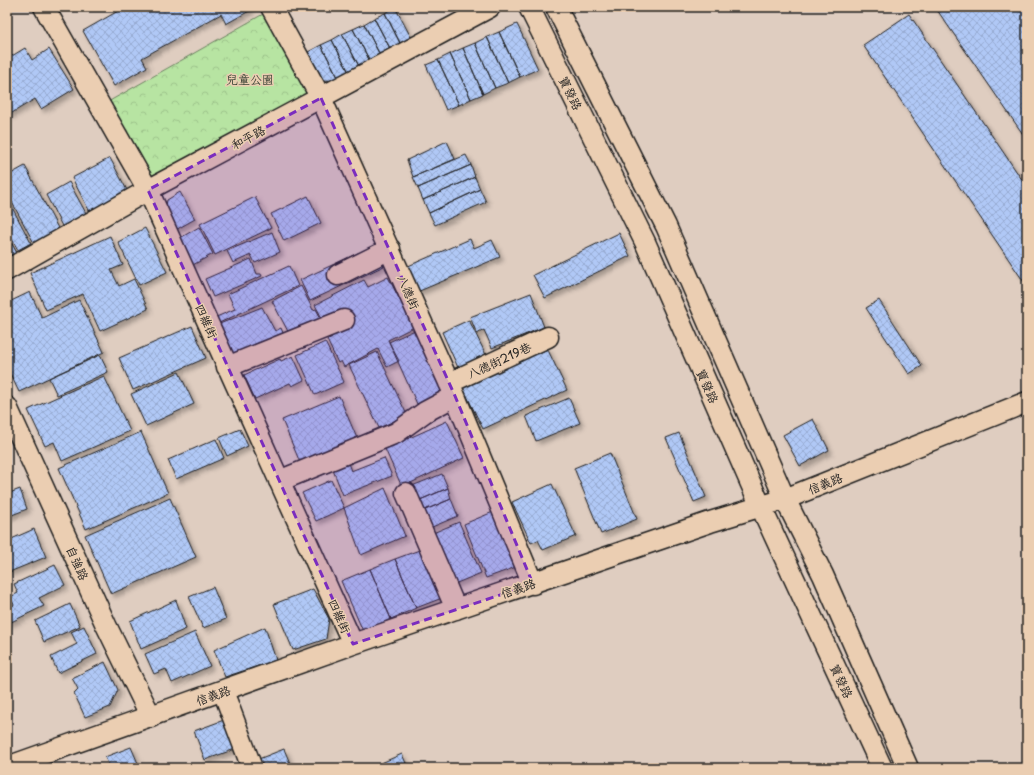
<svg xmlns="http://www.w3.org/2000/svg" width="1034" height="775" viewBox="0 0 1034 775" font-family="'Playpen Sans','LXGW WenKai TC',sans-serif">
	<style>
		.park { fill: url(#park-crowns); stroke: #6a805f }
		.building { fill: url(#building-cross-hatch); stroke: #1c1c1c; filter: url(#shadow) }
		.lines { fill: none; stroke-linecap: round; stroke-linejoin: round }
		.minor-casing { stroke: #1c1c1c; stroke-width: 23 }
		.minor { stroke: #ebceb2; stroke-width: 20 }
		.marked { fill: #7b2cbf; fill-opacity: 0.2; stroke: #7b2cbf; stroke-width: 3; stroke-dasharray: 8 5; stroke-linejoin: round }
		.labels { text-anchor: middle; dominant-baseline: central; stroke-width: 3; stroke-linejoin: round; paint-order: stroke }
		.park-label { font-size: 12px; fill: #3b4437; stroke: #ebceb2 }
		.street-label { font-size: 12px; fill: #1c1c1c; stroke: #ebceb2 }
	</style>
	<defs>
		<pattern id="park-crowns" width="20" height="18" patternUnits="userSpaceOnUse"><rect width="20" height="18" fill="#b7e4a2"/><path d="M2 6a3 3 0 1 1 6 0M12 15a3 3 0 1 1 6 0" fill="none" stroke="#9dc38b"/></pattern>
		<pattern id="building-cross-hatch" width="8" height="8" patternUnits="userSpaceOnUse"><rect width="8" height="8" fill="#b0c8f6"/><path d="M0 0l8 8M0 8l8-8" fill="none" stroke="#97abd2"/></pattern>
		<filter id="shadow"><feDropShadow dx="3.5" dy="3.5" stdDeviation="2" flood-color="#0004"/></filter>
	</defs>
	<rect width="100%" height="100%" fill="#dfcdc0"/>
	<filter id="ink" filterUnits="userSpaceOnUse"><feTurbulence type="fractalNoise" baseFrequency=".025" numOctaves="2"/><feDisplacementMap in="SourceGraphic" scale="8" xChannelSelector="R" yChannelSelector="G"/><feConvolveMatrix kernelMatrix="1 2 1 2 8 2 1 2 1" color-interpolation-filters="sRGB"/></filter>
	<g filter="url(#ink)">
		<path class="park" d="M272 9 321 98 148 190 99 107Z"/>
		<path class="building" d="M125 7H249L251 10 226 24 221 14 142 58 147 67 114 86 83 31Z
			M395 7 414 43 403 49 385 13Z
			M935 7H1023L1027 13V140Z
			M385 13 403 49 393 54 374 18Z
			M909 14 1027 187 1026 285 863 45Z
			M374 18 393 54 382 59 364 24Z
			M364 24 382 59 372 65 353 29Z
			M517 24 538 69 520 77 499 32Z
			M353 29 372 65 361 70 342 34Z
			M499 32 520 77 508 83 487 37Z
			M342 34 361 70 351 76 332 40Z
			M487 37 508 83 495 88 475 43Z
			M332 40 351 76 340 81 321 45Z
			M475 43 495 88 483 94 463 48Z
			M321 45 340 81 323 80 308 52Z
			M25 48 32 60 49 49 74 89 41 109 35 99 7 116V59Z
			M463 48 483 94 471 99 450 54Z
			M450 54 471 99 459 105 438 60Z
			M438 60 459 105 446 110 426 65Z
			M447 141 455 159 413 177 407 160Z
			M466 155 471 165 418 188 413 177Z
			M110 158 129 194 91 214 72 178Z
			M471 165 475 177 423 200 418 188Z
			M25 166 59 230 34 243 7 193V176Z
			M475 177 480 189 429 213 423 200Z
			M69 182 87 215 63 228 46 195Z
			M480 189 486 202 435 225 429 213Z
			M180 192 195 219 172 232 164 218 167 200Z
			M308 196 321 223 284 241 271 214Z
			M255 197 271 228 215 255 200 224Z
			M7 198 31 243 18 250 7 230Z
			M199 227 213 254 189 267 175 241Z
			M145 228 167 272 139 285 118 242Z
			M272 232 280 252 255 263 251 255 233 263 227 251Z
			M619 233 630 256 545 298 533 275Z
			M7 235 17 253 7 258Z
			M110 236 123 265 111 270 119 286 134 279 148 309 100 331 83 294 46 310 30 273Z
			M470 239 474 248 492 240 500 257 417 292 406 267Z
			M376 249 384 266 310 301 300 280 358 253 360 257Z
			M251 259 257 274H261L262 276 213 297 205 279Z
			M289 266 298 286 217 324 214 318 235 309 228 294Z
			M388 277 414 327 388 340 399 361 387 367 378 349 344 367 341 361 338 363 327 340 332 337 315 305 364 280 368 287Z
			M301 286 313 310 316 309 323 322 292 339 272 301Z
			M30 292 42 318 79 300 104 352 19 392 7 367V303Z
			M531 293 544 327 492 348 484 330 477 334 470 317Z
			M879 300 922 366 909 374 866 308Z
			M262 307 275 331 281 328 288 345 235 367 217 325Z
			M469 320 488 359 460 372 442 332Z
			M192 326 206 358 133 390 119 358Z
			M415 330 443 393 417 404 389 342Z
			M325 342 344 382 315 395 297 355Z
			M547 348 567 390 483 429 463 388Z
			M377 352 407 415 379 428 349 365Z
			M100 355 108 372 57 395 49 378Z
			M293 356 304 380 292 386 290 383 255 399 244 375 280 359 281 361Z
			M179 372 194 404 146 426 131 394Z
			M104 376 130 431 62 461 54 442 45 446 28 410Z
			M339 396 359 443 302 467 282 420Z
			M569 398 580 423 536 441 526 416Z
			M813 419 829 450 800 466 783 435Z
			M447 421 464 458 402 487 385 449Z
			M240 429 248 446 227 456 219 438Z
			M141 432 168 493 86 529 59 468Z
			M679 433 706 497 694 502 666 438Z
			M216 439 224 458 176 479 168 460Z
			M610 453 637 519 601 534 574 468Z
			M346 458 351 471 384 458 392 476 343 495 331 465Z
			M442 474 448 488 413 503 407 488Z
			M331 480 344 508 316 521 302 493Z
			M552 484 576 536 543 550 538 540 531 543 512 502Z
			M385 488 405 536 361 555 344 508Z
			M448 488 451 499 418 513 413 503Z
			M20 489 27 509 7 517V494Z
			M170 498 196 557 111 594 85 535Z
			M451 499 458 516 425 530 418 513Z
			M493 512 516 567 486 578 464 524Z
			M459 522 481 573 447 587 426 536Z
			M34 529 46 557 7 573V541Z
			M422 549 442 598 416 608 395 559Z
			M395 559 416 608 391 619 370 569Z
			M55 565 65 585 39 598 44 606 7 624V608L14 605 10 597 18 593 14 584Z
			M370 569 391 619 363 631 341 581Z
			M213 587 226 619 203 628 189 597Z
			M313 589 329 619 326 639 293 650 274 604Z
			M176 600 186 629 141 649 130 621Z
			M70 604 80 626 44 642 35 621Z
			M84 626 97 654 58 673 51 657 77 644 71 632Z
			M265 627 276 660 225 677 214 650Z
			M195 632 210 666 172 683 166 669 154 674 145 654Z
			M105 662 118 690 110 707 85 717 74 693 78 689 72 678Z
			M224 720 235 749 205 760 194 731Z
			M131 747 140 768H110L105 757Z
			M284 749 292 768H259L256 760Z
			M402 754 408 768H381L379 764Z"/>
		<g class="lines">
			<g class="minor-casing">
				<path id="minor" d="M44 7 148 190 353 644
					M271 7 321 98 455 396 533 584
					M529 7 645 242 761 507 882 768
					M556 7 666 226 785 499 823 575 908 768
					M7 270 148 190 490 7
					M338 275 390 249
					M227 367 344 320
					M449 383 548 337
					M7 407 106 625 151 717
					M279 481 396 433 425 412 455 396
					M406 493 456 609
					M223 691 252 768
					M7 767 353 644 710 522 785 499 1027 402"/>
			</g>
			<use href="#minor" class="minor"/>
		</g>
	</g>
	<path class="marked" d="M321 98 455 396 533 584 353 644 148 190Z"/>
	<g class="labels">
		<g class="park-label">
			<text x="250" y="79">兒童公園</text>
		</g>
		<g class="street-label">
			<text transform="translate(571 93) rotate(64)">寶發路</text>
			<text transform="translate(248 137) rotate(-28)">和平路</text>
			<text transform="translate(409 292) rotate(66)">八德街</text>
			<text transform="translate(207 321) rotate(66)">四維街</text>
			<text transform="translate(499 360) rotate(-25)">八德街219巷</text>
			<text transform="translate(708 386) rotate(66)">寶發路</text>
			<text transform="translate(825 483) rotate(-22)">信義路</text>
			<text transform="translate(78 563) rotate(66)">自強路</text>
			<text transform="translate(518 588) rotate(-19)">信義路</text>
			<text transform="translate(340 616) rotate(66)">四維街</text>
			<text transform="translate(842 681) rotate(65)">寶發路</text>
			<text transform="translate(213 695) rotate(-20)">信義路</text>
		</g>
	</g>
	<rect width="1034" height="775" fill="none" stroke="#ebceb2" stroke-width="24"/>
	<rect x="12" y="12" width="1010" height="751" fill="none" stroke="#1c1c1c" stroke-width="1.5" filter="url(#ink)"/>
</svg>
